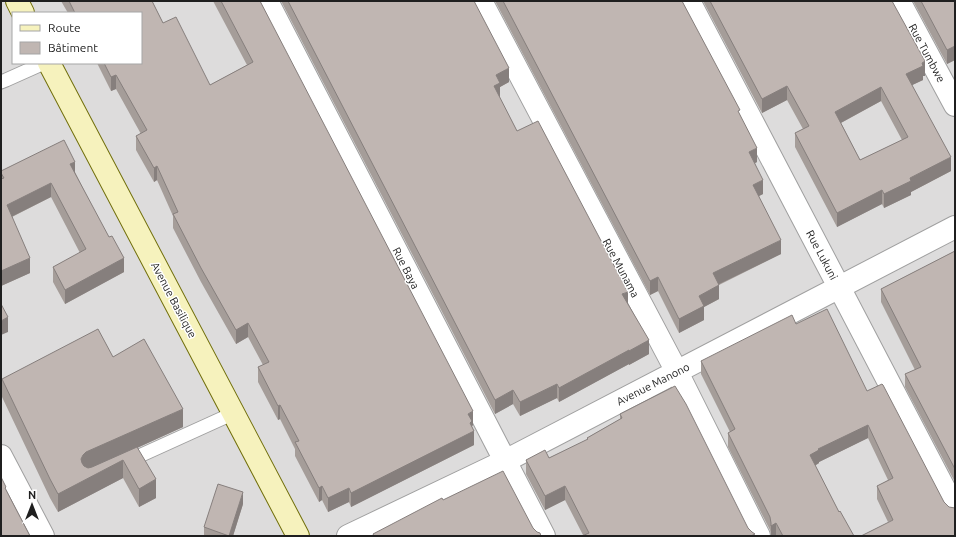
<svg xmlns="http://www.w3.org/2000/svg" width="956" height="537" viewBox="0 0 956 537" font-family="Ubuntu,sans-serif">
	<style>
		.residential { fill: #dddcdc; fill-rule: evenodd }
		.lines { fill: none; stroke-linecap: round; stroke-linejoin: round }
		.lane-casing { stroke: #a0a0a0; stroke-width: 15 }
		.street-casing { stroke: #a0a0a0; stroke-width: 24 }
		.secondary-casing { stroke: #716f0b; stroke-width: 24 }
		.lane { stroke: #fff; stroke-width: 13 }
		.street { stroke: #fff; stroke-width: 22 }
		.secondary { stroke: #f6f2bd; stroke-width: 22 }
		.wall { fill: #a59d99; fill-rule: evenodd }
		.shaded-wall { fill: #867f7d }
		.building { fill: #c0b6b2; stroke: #867f7d; fill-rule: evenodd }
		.labels { text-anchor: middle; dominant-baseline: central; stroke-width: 3; stroke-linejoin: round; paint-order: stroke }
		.street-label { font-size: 11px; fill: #1f1f1f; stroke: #fff }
	</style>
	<rect width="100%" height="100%" fill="#efebe6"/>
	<path class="residential" d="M1 1H955V536H1ZM13 13H141V63H13Z"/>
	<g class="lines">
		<g class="lane-casing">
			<path id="lane" d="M1 82 6 80 44 63
				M126 462 234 413"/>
		</g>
		<g class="street-casing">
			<path id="street" d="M267 1 544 536
				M481 1 677 372 759 536
				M689 1 839 287 955 509
				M899 1 955 105
				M1 456 43 536
				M348 536 505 461 955 227"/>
		</g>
		<g class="secondary-casing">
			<path id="secondary" d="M17 1 23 13
				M49 63 298 536"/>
		</g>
		<use href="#lane" class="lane"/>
		<use href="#street" class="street"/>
		<use href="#secondary" class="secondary"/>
	</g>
	<path class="wall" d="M61 1H152L163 23 210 85 247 65 213 1H260L473 425 472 426 474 445 351 507 349 502 328 512 322 500 319 502 295 456V449L280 419 278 420 258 382V367L263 365 248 337 236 344 201 282 173 228V216L157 180 154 182 136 150V136L141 134 116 89 111 91 97 63H141V13H68Z
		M281 1H474L509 82 500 87 499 97 517 131 628 304 649 354 629 365V364L559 402 557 398 520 416 513 404 495 414Z
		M495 1H682L740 115 757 162 755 163 763 194 759 196 781 254 719 285V299L704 307V320L679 333 658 291 650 295Z
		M703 1H892L925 76H923V80L912 85 951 171 911 192V195L884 208 882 204 837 227 795 147V133L803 129 787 100 762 113ZM881 101 902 140 860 160 841 123Z
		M913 1H955V60L947 64Z
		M1 171 75 172 124 272 65 304 53 282V267L80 253 51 197 12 217 30 273 1 286Z
		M955 251V482L905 387V374L915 370 881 302V289Z
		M796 324 867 391 944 502 888 522 877 499V486L888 480 868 438 819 462V463L815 466 839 512 854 536H771L770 530 728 447V433L730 432 701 374V361Z
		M113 357 183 427 137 448 156 498 139 507 123 478 58 512 50 498 2 397V379Z
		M620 414 748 528 755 536 583 535 565 500 545 510 526 474V460L549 458 587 440V438L620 419Z
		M243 504 233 536H204V527Z"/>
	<path class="shaded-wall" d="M955 46V60L947 64V50Z
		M925 61V76H923V80L906 88V74Z
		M509 68V82L500 87V97L494 100V86L496 75Z
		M116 75V89L111 91V77Z
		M787 86V100L762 113V99Z
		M881 87V101L835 126V112Z
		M757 148V162L749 166V152Z
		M951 157V171L911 192V195L884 208V194L910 178Z
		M75 162V176L70 164Z
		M157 166V180L154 182V168Z
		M763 180V194L753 199V185Z
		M51 183V197L7 219V205Z
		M882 190V204L837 227V213Z
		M781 240V254L713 287V273Z
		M30 258V273L1 286V271Z
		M124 258V272L65 304V290Z
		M658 277V291L650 295V281Z
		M719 285V299L704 307V320L679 333V319L699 296Z
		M628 292V306L622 294Z
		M8 317V332L1 335V321Z
		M248 323V337L236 344V330Z
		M649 340V354L629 365V351Z
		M629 350V364L559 402V388Z
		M557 384V398L520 416V402Z
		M513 390V404L495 414V400Z
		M280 405V419L278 420V406Z
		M183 409V427L86 471 83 473 81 459 83 455 86 452Z
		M473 411V425L472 426V432L474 431V445L351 507V493L468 414Z
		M868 425V438L819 462V463L810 468V455L818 449Z
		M123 460V478L58 512V494Z
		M156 479V498L139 507V489Z
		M322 486V500L319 502V488Z
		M565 486V500L545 510V496Z
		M349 488V502L328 512V498Z
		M243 492V504L233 536H229Z
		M776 523V536H771V526Z"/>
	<path class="building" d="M69 1H152L163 23 176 17 210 85 253 62 221 1H260L473 411 468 414 472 421 470 423 474 431 351 493 349 488 328 498 322 486 319 488 295 442 299 441 280 405 278 406 258 367 269 362 248 323 236 330 201 268 173 214 178 212 157 166 154 168 136 136 147 130 116 75 111 77 104 63H141V13H75Z
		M288 1H474L509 68 496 75 500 83 494 86 517 131 538 121 628 292 622 294 649 340 629 351V350L559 388 557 384 520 402 513 390 495 400Z
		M503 1H682L740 110 738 111 757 148 749 152 763 180 753 185 781 240 713 273 719 285 699 296 704 306 679 319 658 277 650 281Z
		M710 1H892L925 61 922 63 923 66 906 74 951 157 910 178 911 181 884 194 882 190 837 213 795 133 809 126 787 86 762 99ZM881 87 908 137 860 160 835 112Z
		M921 1H955V46L947 50Z
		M64 140 75 162 70 164 109 237 112 236 124 258 65 290 53 267 86 249 51 183 7 205 30 258 1 271V179L4 178 1 173V171Z
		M955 251V469L905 374 921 367 881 289Z
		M1 304 8 317 1 321Z
		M827 309 867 391 882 384 883 385 944 502 949 507 955 508V536H861L893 520 877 486 893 478 868 425 818 449 819 450 810 455 839 512 840 511 854 536H783L776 523 771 526V523L770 517 728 433 735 429 701 361 792 315 796 324Z
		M98 329 113 357 144 339 183 409 86 452 83 455 81 459 82 463 84 466 88 468 92 467 137 447 156 479 139 489 123 460 58 494 50 479 2 379Z
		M675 386 686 404 748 528 752 532 755 534 751 536H582L589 533 565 486 545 496 526 460 545 450 549 458 588 439 587 438 622 418 620 414Z
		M503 471 533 528 537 532 540 533 541 536H374L373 534 442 498 443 500Z
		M1 477 6 487 5 488 30 536H1Z
		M218 484 243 492 229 536 204 527Z"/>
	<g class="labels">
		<g class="street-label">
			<text transform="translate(927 53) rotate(62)">Rue Tumbwe</text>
			<text transform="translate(822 255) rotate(62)">Rue Lukuni</text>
			<text transform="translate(406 268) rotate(63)">Rue Baya</text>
			<text transform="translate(621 268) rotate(62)">Rue Munama</text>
			<text transform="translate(174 300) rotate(62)">Avenue Basilique</text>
			<text transform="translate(653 384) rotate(-27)">Avenue Manono</text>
		</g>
	</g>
	<rect width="956" height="537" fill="none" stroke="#1f1f1f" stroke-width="4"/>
	<rect x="12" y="12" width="130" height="52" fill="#ffffff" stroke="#a5a5a5"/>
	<rect x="20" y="25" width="20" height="6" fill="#f6f2bd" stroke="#a5a5a5"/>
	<text x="48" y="32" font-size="12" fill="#1f1f1f">Route</text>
	<rect x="20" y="42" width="20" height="12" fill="#c0b6b2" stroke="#a5a5a5"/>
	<text x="48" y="52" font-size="12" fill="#1f1f1f">Bâtiment</text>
	<g transform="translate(32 505)" stroke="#ffffff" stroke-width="3" paint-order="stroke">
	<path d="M0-3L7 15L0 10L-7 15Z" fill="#1f1f1f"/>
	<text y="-6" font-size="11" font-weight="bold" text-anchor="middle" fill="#1f1f1f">N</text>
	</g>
</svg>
